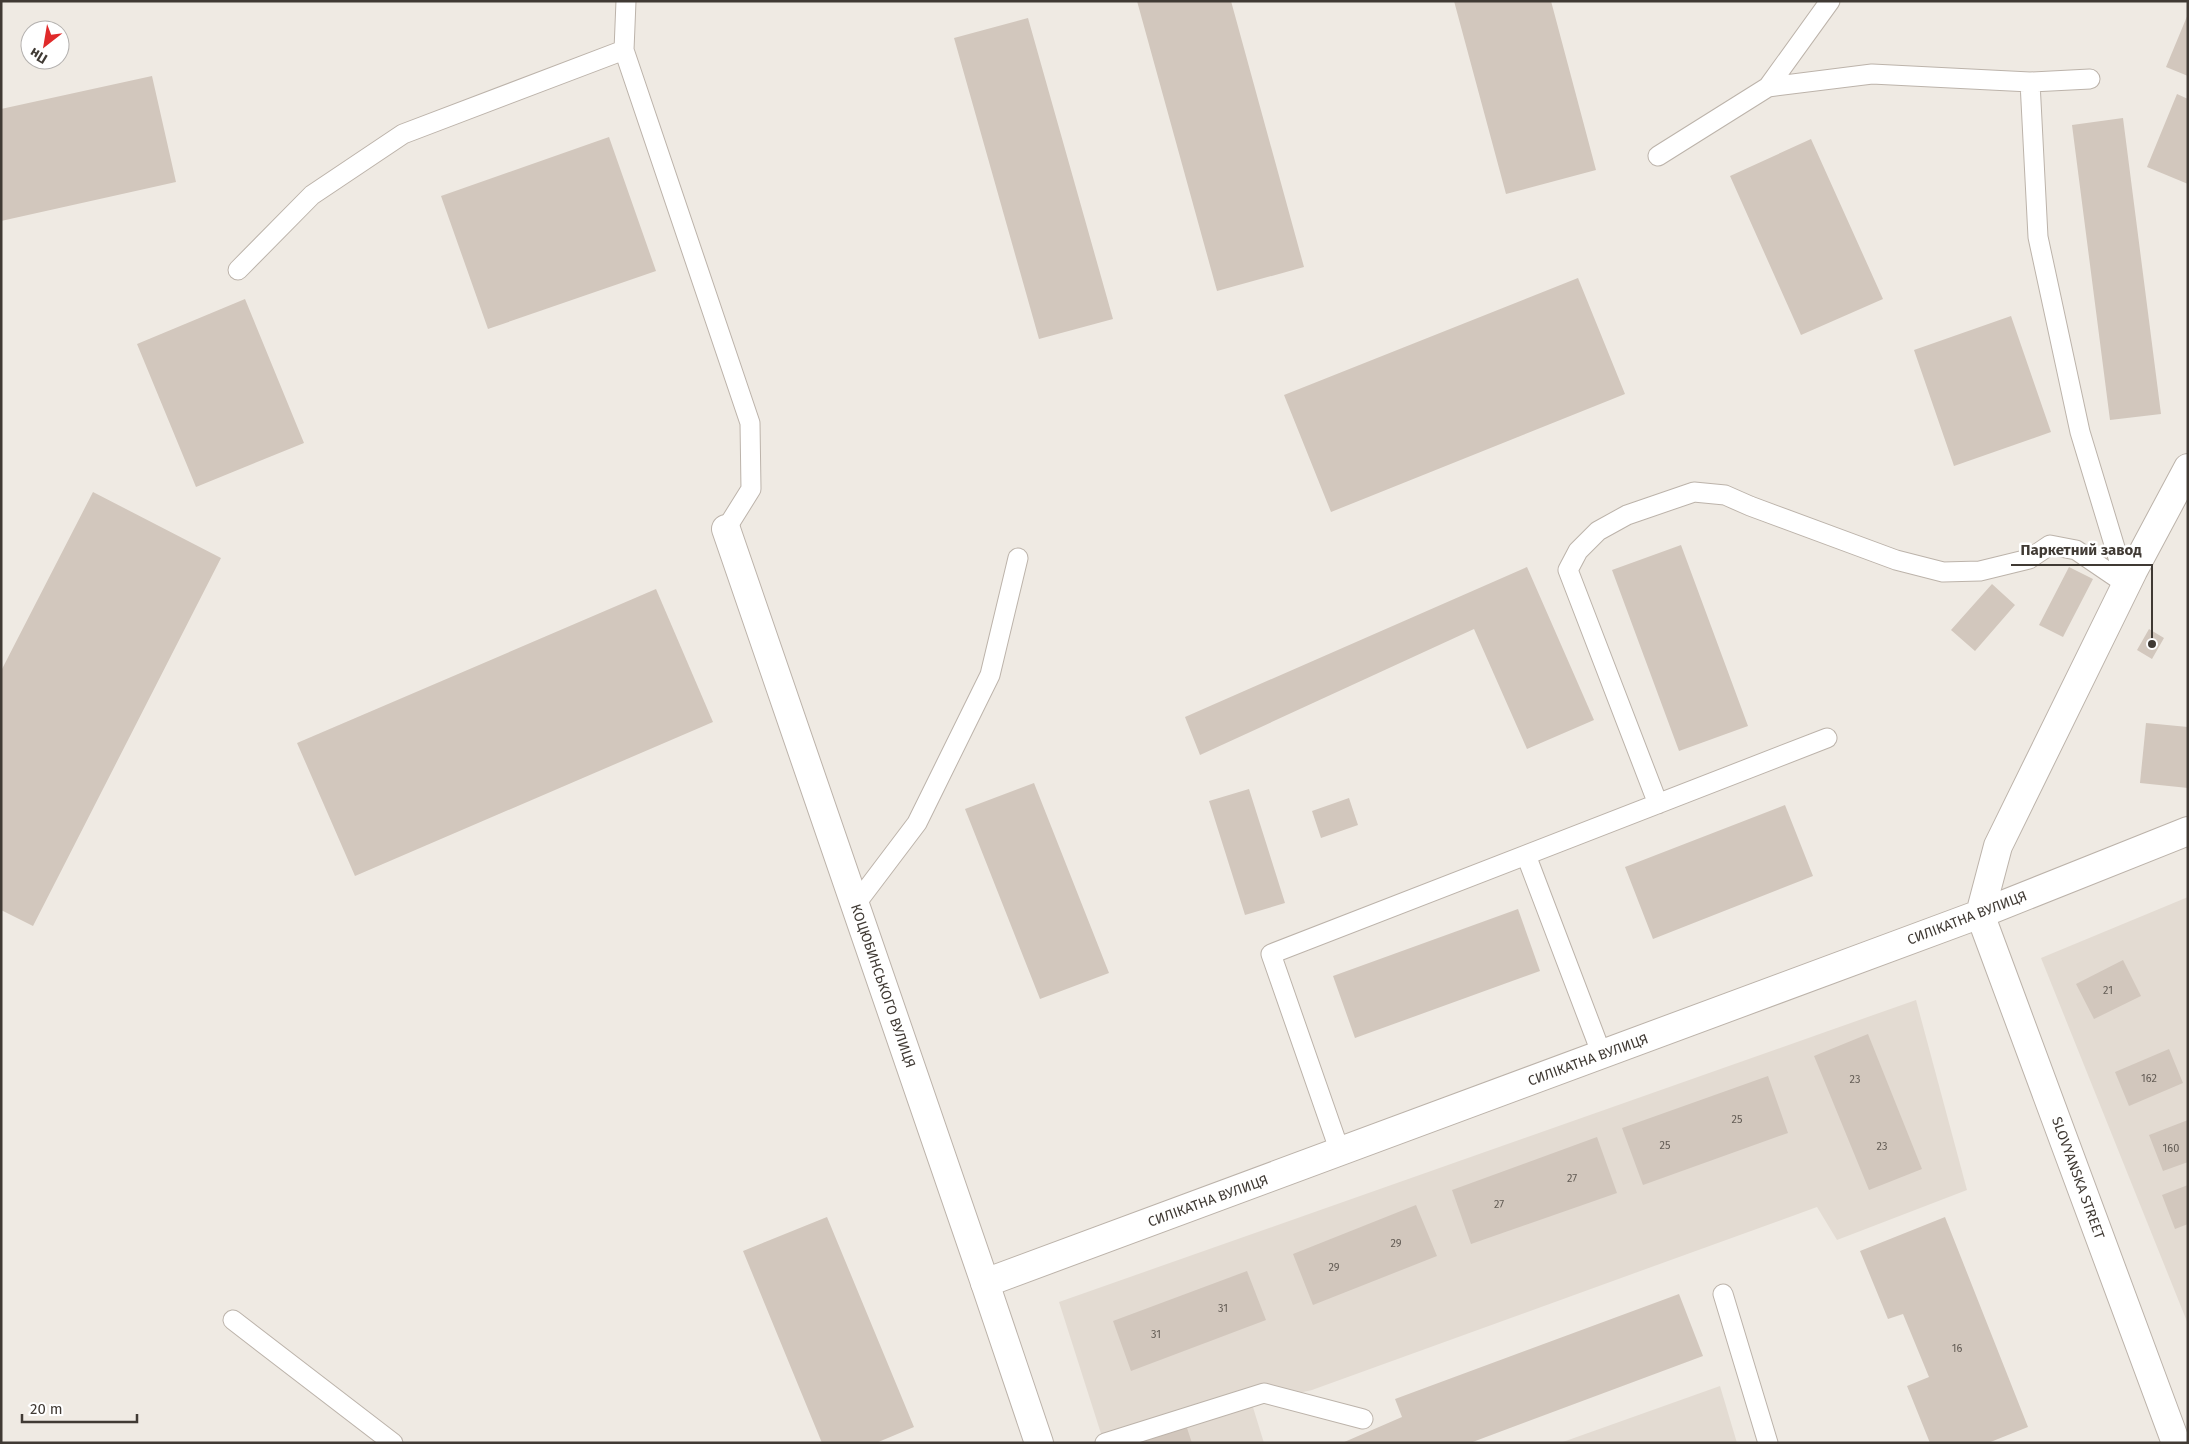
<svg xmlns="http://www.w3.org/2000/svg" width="2189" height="1444" viewBox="0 0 2189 1444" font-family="'Fira Sans',sans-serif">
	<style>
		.residential { fill: #e3dbd2 }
		.building { fill: #d2c7bd }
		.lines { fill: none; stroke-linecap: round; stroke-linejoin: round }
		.service-casing { stroke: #bcb3aa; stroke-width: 21 }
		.minor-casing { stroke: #bcb3aa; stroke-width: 30 }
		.tertiary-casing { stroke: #bcb3aa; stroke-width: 30 }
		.service { stroke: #fff; stroke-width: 19 }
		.minor { stroke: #fff; stroke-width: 28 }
		.tertiary { stroke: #fff; stroke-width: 28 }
		.labels { text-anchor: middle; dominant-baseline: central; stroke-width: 5; stroke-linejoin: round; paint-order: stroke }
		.number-label { font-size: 11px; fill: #645d56 }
		.street-label { font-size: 14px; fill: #403a34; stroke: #fff }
		.leader { fill: none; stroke: #403a34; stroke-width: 2 }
		.callout-dot { fill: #403a34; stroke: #fff; stroke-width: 2 }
		.callout-label { font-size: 15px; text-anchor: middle; font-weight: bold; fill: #403a34; stroke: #fff; stroke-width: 5; stroke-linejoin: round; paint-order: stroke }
	</style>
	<rect width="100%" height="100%" fill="#efeae3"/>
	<path class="residential" d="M2188 897V1324L2041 958Z
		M1916 1000 1967 1190 1837 1240 1817 1207 1312 1390 1252 1404 1264 1443H1104L1059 1302Z
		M1720 1386 1737 1443H1560Z"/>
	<path class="building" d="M1137 1H1231L1304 267 1217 291Z
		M1454 1H1551L1596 170 1506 194Z
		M2188 14V76L2166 67Z
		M1028 18 1113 319 1039 339 954 38Z
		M152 76 176 182 1 221V109Z
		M2177 94 2188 99V184L2147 167Z
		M2123 118 2161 414 2110 420 2072 125Z
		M609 137 656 271 488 329 441 196Z
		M1811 139 1883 299 1801 335 1730 176Z
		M1578 278 1625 394 1331 512 1284 395Z
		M245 299 304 443 196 487 137 344Z
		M2011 316 2051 432 1954 466 1914 350Z
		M93 492 221 558 33 926 1 910V671Z
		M1681 545 1748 726 1679 751 1612 570Z
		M1527 567 1594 720 1527 749 1474 629 1200 755 1185 717Z
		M2069 567 2093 579 2063 637 2039 625Z
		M1992 584 2015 605 1975 651 1951 630Z
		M656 589 713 722 355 876 297 743Z
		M2149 629 2164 638 2152 659 2137 650Z
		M2146 723 2188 727V788L2140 783Z
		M1034 783 1109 973 1040 999 965 809Z
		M1249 789 1285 903 1245 915 1209 801Z
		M1349 798 1358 825 1321 838 1312 811Z
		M1785 805 1813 876 1653 939 1625 867Z
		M1518 909 1540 971 1355 1038 1333 976Z
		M2123 960 2141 996 2094 1019 2076 984Z
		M1868 1034 1922 1169 1869 1190 1814 1056Z
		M2169 1049 2183 1083 2129 1106 2115 1072Z
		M1768 1076 1788 1133 1643 1185 1622 1128Z
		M2188 1120V1162L2163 1171 2149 1135Z
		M1597 1137 1617 1193 1471 1244 1452 1190Z
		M2188 1185V1224L2175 1229 2162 1195Z
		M1416 1205 1437 1256 1313 1305 1293 1254Z
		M827 1217 914 1427 876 1443H822L743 1251Z
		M1945 1217 2028 1427 1988 1443H1930L1907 1386 1929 1377 1903 1314 1888 1319 1860 1251Z
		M1247 1271 1266 1320 1131 1371 1113 1321Z
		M1679 1294 1703 1356 1470 1443H1342L1402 1417 1395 1399Z
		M1186 1425 1192 1443H1135Z"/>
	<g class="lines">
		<g class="service-casing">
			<path id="service" d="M624 50 626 1
				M2030 82 2038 237 2080 432 2126 584
				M1768 87 1830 1
				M1658 156 1768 87 1872 74 2030 82 2090 79
				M238 270 312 195 403 134 624 50 750 423 751 489 726 529
				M1658 804 1568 570 1578 551 1598 531 1627 515 1694 492 1725 495 1750 506 1896 560 1943 572 1980 571 2029 559 2050 545 2076 550 2126 584
				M1526 855 1602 1055
				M855 905 917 823 990 675 1018 558
				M1340 1152 1271 954 1827 738
				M1723 1294 1768 1443
				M233 1320 393 1443
				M1105 1443 1264 1393 1363 1419"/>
		</g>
		<g class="minor-casing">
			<path id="minor" d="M726 529 985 1283
				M2176 1443 1980 914 2188 831"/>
		</g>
		<g class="tertiary-casing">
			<path id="tertiary" d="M1039 1443 985 1283 1980 914 1998 846 2133 571 2188 468"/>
		</g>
		<use href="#service" class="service"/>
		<use href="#minor" class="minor"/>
		<use href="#tertiary" class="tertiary"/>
	</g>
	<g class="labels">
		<g class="number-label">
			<text x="2108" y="990">21</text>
			<text x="2149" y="1078">162</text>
			<text x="1855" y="1079">23</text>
			<text x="1737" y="1119">25</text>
			<text x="1665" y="1145">25</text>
			<text x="1882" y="1146">23</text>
			<text x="2171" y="1148">160</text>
			<text x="1572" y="1178">27</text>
			<text x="1499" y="1204">27</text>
			<text x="1396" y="1243">29</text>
			<text x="1334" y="1267">29</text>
			<text x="1223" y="1308">31</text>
			<text x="1156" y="1334">31</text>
			<text x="1957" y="1348">16</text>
		</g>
		<g class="street-label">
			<text transform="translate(1967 918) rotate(-21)">СИЛІКАТНА ВУЛИЦЯ</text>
			<text transform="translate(883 986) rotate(71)">КОЦЮБИНСЬКОГО ВУЛИЦЯ</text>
			<text transform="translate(1588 1060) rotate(-20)">СИЛІКАТНА ВУЛИЦЯ</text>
			<text transform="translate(2078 1178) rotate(70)">SLOVYANSKA STREET</text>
			<text transform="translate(1208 1201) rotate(-20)">СИЛІКАТНА ВУЛИЦЯ</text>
		</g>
	</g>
	<path class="leader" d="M2152 644L2152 565H2011"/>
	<circle class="callout-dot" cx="2152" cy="644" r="5"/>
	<g class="callout-label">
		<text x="2081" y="555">Паркетний завод</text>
	</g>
	<rect width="2189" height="1444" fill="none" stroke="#403a34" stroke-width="5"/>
	<g transform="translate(45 45) rotate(211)"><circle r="24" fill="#ffffff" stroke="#b3b0ae"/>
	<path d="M0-4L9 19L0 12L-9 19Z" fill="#e02a2a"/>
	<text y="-8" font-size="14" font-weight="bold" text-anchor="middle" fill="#403a34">Пн</text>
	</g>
	<path d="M22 1414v8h115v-8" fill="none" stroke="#403a34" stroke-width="2.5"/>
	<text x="30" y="1414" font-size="15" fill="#403a34" stroke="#ffffff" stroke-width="4" paint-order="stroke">20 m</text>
</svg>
